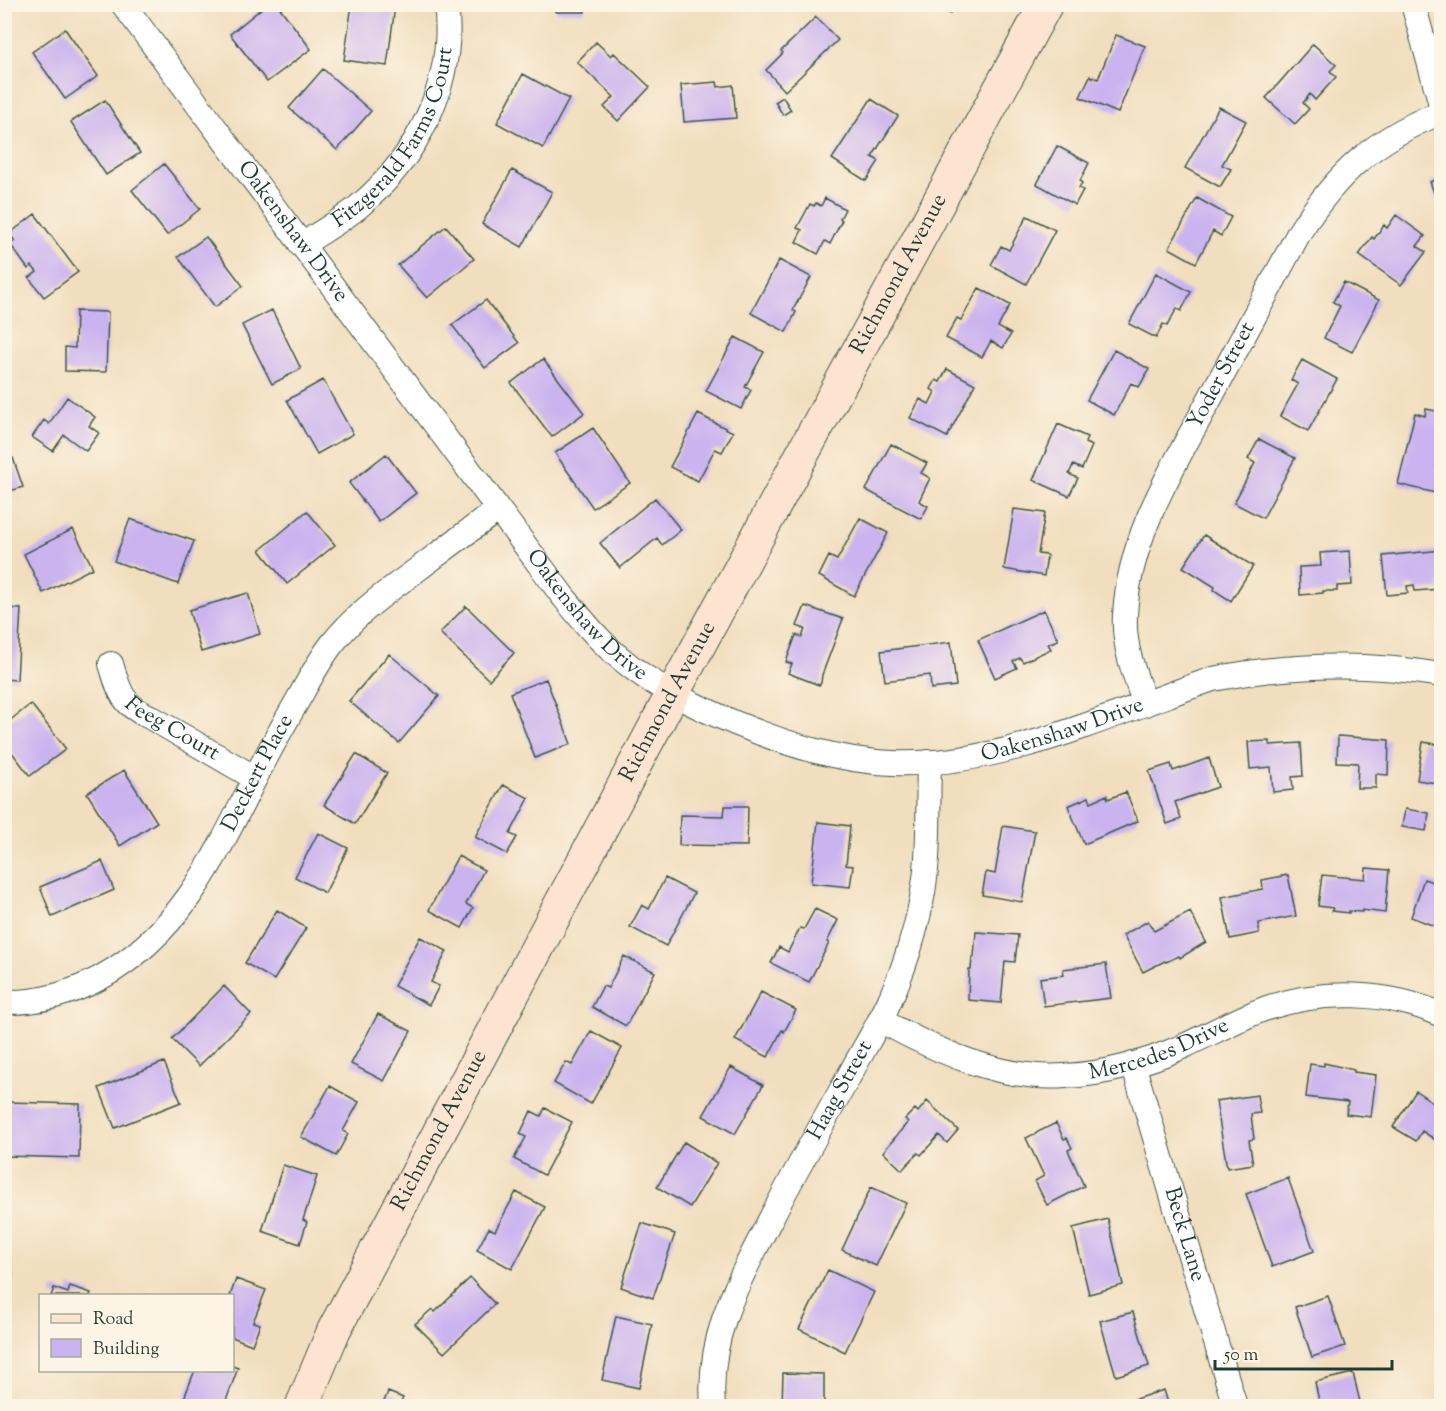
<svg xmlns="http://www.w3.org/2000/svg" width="1446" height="1411" viewBox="0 0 1446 1411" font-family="'Sorts Mill Goudy',serif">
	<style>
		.building { fill: #cab4ef }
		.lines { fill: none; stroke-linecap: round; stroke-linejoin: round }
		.street-casing { stroke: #3e5549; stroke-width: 26 }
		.secondary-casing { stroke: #3e5549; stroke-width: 35 }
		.street { stroke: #fff; stroke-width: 24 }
		.secondary { stroke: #fde4d1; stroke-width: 33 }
		.labels { text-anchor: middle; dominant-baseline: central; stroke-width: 6; stroke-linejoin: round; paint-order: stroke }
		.street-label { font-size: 22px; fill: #1f3d34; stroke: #fcf5e5 }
	</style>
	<rect width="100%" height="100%" fill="#fcf5e5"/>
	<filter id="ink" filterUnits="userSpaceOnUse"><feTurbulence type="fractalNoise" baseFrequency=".0167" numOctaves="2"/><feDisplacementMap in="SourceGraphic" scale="12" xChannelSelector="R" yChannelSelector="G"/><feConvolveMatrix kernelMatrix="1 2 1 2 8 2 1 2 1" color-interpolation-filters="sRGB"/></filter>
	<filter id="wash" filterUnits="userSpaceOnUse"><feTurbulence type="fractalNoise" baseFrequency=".008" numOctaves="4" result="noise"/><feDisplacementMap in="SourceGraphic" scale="24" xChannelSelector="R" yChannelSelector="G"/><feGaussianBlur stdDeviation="1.35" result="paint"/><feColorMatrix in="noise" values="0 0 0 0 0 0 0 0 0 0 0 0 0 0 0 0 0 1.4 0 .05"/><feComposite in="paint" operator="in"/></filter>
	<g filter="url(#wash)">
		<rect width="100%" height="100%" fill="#f1debe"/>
		<g id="blocks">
			<path class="building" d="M267 4H277L311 49 267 82 230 34Z
				M352 4 395 6 387 66 344 60Z
				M556 4H585V12H556Z
				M932 4H955L950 14Z
				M816 17 838 40 785 91 766 70 783 53 781 51Z
				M65 29 98 76 65 99 32 52Z
				M1116 35 1145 46 1118 113 1080 97 1090 76 1098 79Z
				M596 42 611 56 614 53 650 87 618 121 604 107 614 97 577 62Z
				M1313 44 1336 65 1330 71 1336 77 1315 100 1310 94 1303 103 1309 109 1295 124 1266 98Z
				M323 69 371 111 337 150 289 108Z
				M523 74 569 99 543 148 497 123Z
				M717 82 718 87 733 85 736 118 684 122 681 85Z
				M783 97 791 110 783 115 775 102Z
				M871 99 898 116 872 157 879 161 866 181 832 159Z
				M105 100 140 153 106 175 71 122Z
				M1219 107 1246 121 1222 165 1231 169 1220 187 1185 168Z
				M1057 146 1089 163 1080 181 1082 183 1079 188 1083 190 1075 205 1037 184Z
				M164 164 200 209 167 235 132 190Z
				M512 170 552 192 522 247 482 224Z
				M1442 177V211H1441L1430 182Z
				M825 198 845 209 840 219 842 220 830 244 825 241 818 254 796 242 802 230 797 228 810 204 814 206 816 203 821 206Z
				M1197 198 1231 217 1221 236 1213 231 1196 263 1169 248Z
				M35 214 78 272 44 297 29 278 37 272 32 266 28 269 10 244 15 241 9 234Z
				M1396 215 1425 236 1417 246 1426 252 1401 285 1359 255 1372 237 1374 239 1384 225 1387 228Z
				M1027 216 1055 230 1026 284 991 265 1001 246 1009 250Z
				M446 226 474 259 427 298 398 265Z
				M206 237 243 286 215 307 178 257Z
				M779 260 811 277 793 310 796 312 786 332 751 313Z
				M1156 273 1191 292 1181 311 1177 308 1167 326 1163 324 1156 338 1129 324Z
				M1344 282 1379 300 1352 352 1324 338 1340 306 1333 302Z
				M979 288 1010 305 998 327 1011 334 1003 348 991 341 982 357 946 338 957 318 961 320Z
				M486 300 519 343 485 368 452 325Z
				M272 310 301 369 272 384 242 325Z
				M76 311 108 312 106 372 65 371V347L75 348Z
				M735 337 764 352 745 387 751 390 741 409 706 391Z
				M1114 350 1149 369 1139 387 1131 383 1114 415 1087 400Z
				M543 359 584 413 552 437 511 383Z
				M1302 360 1337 379 1308 431 1280 416 1298 384 1291 380Z
				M947 369 975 384 947 437 910 418 920 399 929 404 935 392 931 389 936 380 940 382Z
				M323 380 353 434 317 454 287 400Z
				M67 397 95 417 89 426 99 433 86 451 64 435 53 451 32 437 44 420 49 424Z
				M1426 409 1442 412V444L1436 466 1442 467 1440 494 1398 484 1415 413 1425 416Z
				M698 414 733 432 722 452 715 449 698 481 670 467Z
				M1058 424 1087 437 1085 443 1092 446 1082 469 1073 465 1069 474 1078 478 1069 496 1033 480Z
				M593 428 630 483 593 508 555 453Z
				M1259 439 1295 458 1263 518 1234 503 1255 463 1248 459Z
				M891 444 927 463 921 473 930 478 919 501 928 506 921 519 866 490Z
				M386 454 416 493 379 522 349 483Z
				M13 458 23 487 4 493V461Z
				M655 498 681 530 662 545 657 538 620 568 600 543Z
				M1014 509 1045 513 1038 554 1047 555 1044 576 1004 569Z
				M307 511 335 545 287 584 260 550Z
				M860 518 888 533 854 596 819 576 829 556 837 560Z
				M130 519 194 541 178 584 114 561Z
				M73 529 93 568 43 593 24 554Z
				M1204 535 1253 566 1231 601 1214 590 1215 587 1183 567Z
				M1442 550V582H1439L1440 589 1415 591 1414 585 1407 586 1408 593 1387 595 1383 556Z
				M1350 551 1352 585 1337 586V591H1323V593L1300 595 1299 567 1321 566 1320 553Z
				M248 593 260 634 201 652 189 610Z
				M466 606 514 653 489 680 440 633Z
				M805 606 843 619 822 675 821 683 819 685 788 673 792 664 786 662 796 635 802 637 805 629 797 626Z
				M4 608 21 609 17 680 4 679Z
				M1044 610 1058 640 1048 644 1051 649 1023 662 1020 658 1013 661 1017 668 995 678 978 640Z
				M951 642 956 686 931 689 930 675 885 681 881 651Z
				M389 654 439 696 399 743 349 701Z
				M546 679 571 744 535 758 510 693Z
				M31 704 66 749 30 776 4 742V725Z
				M1338 736 1389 740 1388 775 1376 774V788H1357L1358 763 1337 762Z
				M1270 741V745L1301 743 1303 776 1292 777 1293 790 1273 792 1271 767 1250 769 1248 742Z
				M1423 742 1442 745V784L1417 780Z
				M356 754 387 773 355 824 324 805Z
				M1209 758 1218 787 1175 802 1181 819 1167 824 1149 771 1171 764 1173 771Z
				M124 770 157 822 120 846 87 793Z
				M503 785 529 798 510 834 517 837 507 854 475 837Z
				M1126 792 1138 821 1084 844 1068 806 1089 797 1091 802 1107 795 1108 799Z
				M725 806H748L747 846 679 845 680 815 724 816Z
				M1405 809 1429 813 1426 831 1402 827Z
				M818 822 850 826 846 865 853 866 850 887 811 883Z
				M1003 826 1035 831 1022 902 982 895 986 872 995 874Z
				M318 833 348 848 325 893 295 877Z
				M458 856 484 870 466 904 473 908 462 928 429 910Z
				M102 861 114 890 52 917 40 887Z
				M1366 868 1389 870 1385 913 1362 910V912L1349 911V913L1332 911 1333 908 1318 906 1322 875 1365 879Z
				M1288 875 1296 916 1259 923V933L1230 939 1222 897 1263 889 1262 880Z
				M665 878 694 893 666 946 630 927 642 905 649 909Z
				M1424 879 1442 885V929L1411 917Z
				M815 909 838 920 827 942 829 943 809 982 771 963 779 947 788 952 800 928 804 929Z
				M277 910 306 928 274 980 245 963Z
				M1190 912 1206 942 1180 958 1179 956 1166 962 1165 961 1143 972 1123 935 1148 921 1154 931Z
				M976 932 1018 935 1015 962 1005 961 1001 1003 968 1000 969 970H971L972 957H974Z
				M420 937 447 951 431 982 439 986 429 1005 394 986Z
				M624 956 655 972 626 1026 592 1007 603 986 608 988Z
				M1106 964 1111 998 1044 1006 1040 978 1064 975 1063 969Z
				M224 986 251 1014 199 1066 172 1039Z
				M761 992 796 1010 784 1032 782 1030 768 1057 735 1040Z
				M378 1014 411 1031 384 1081 351 1064Z
				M591 1031 622 1048 591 1104 554 1083 566 1062 572 1065Z
				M164 1062 181 1102 115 1128 99 1088Z
				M1324 1063 1354 1070V1072L1376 1075 1371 1117 1346 1114 1348 1102 1306 1097 1310 1064 1324 1066Z
				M731 1067 763 1085 735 1134 703 1116Z
				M330 1086 359 1102 343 1131 348 1134 336 1156 301 1137Z
				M1416 1091 1437 1105 1438 1103 1442 1105V1144L1422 1131 1416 1141 1393 1127Z
				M1257 1095 1260 1113 1251 1114 1254 1139 1249 1140 1253 1164 1227 1168 1216 1101Z
				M927 1101 958 1130 947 1143 939 1135 921 1155 918 1153 902 1170 883 1152 908 1122 905 1119 915 1109 918 1112Z
				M6 1102 80 1104 79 1158 4 1156Z
				M545 1108 572 1122 544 1175 514 1159 526 1137 520 1134 531 1111 541 1116Z
				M1056 1123 1064 1139 1067 1138 1072 1148 1068 1150 1084 1186 1047 1205 1035 1181 1044 1176 1026 1138Z
				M684 1142 717 1163 690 1207 657 1187Z
				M283 1165 317 1176 303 1220 307 1222 300 1244 262 1231Z
				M1288 1178 1314 1251 1272 1267 1246 1194Z
				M871 1187 906 1203 876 1266 842 1250Z
				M516 1192 545 1207 512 1269 477 1250 489 1228 495 1231Z
				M1108 1219 1123 1285 1089 1294 1073 1228Z
				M642 1223 675 1234 653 1298 621 1287Z
				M828 1270 874 1292 845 1352 799 1329Z
				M4 1273 13 1274 6 1310H4Z
				M470 1278 495 1304 444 1353 415 1324 432 1309 435 1312Z
				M236 1279 266 1290 253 1322 260 1324 252 1345 232 1337V1296H230Z
				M70 1286 91 1293 90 1296H51L54 1288 68 1293Z
				M1328 1296 1345 1346 1312 1357 1295 1307Z
				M1133 1312 1149 1366 1116 1376 1100 1321Z
				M616 1316 652 1324 639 1388 602 1380Z
				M232 1366 238 1368 224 1406H181L195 1370H232Z
				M783 1373 824 1374V1406H782Z
				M1353 1373 1361 1406H1320L1315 1382Z
				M1164 1390 1169 1406H1113Z
				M388 1392 403 1398 399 1406H382Z"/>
		</g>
	</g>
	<g filter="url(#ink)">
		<use href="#blocks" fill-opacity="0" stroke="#3e5549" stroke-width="1.5"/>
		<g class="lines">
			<g class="street-casing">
				<g id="street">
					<path id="s1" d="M123 4 562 595C580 617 598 640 620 658 654 687 695 706 735 723 786 744 838 761 893 763 1005 767 1110 714 1213 679 1289 664 1365 662 1442 675"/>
					<path d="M1413 4 1442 108"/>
					<path id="s2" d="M301 245C320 233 341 221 358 207 417 158 456 83 446 4"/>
					<path id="s3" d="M111 664C119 691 122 705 150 717L255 778"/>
					<path id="s4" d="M1145 704C1135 676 1123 646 1125 615 1129 537 1171 471 1207 404 1238 346 1269 289 1300 231 1338 172 1376 138 1442 112"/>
					<path id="s5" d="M4 1002C38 1003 70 994 100 978 180 934 216 856 255 778 269 751 284 724 299 698 309 680 319 661 332 644 353 617 382 595 410 575 439 553 468 532 497 510"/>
					<path id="s6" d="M880 1020C934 1050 1002 1081 1065 1076 1106 1074 1148 1062 1184 1046 1212 1033 1239 1018 1267 1008 1323 989 1388 991 1442 1015"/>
					<path id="s7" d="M1133 1064 1235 1406"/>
					<path id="s8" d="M713 1406C707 1335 738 1283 769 1222 794 1174 821 1126 848 1078 861 1053 877 1028 889 1002 909 958 924 906 927 858 929 826 928 794 929 762"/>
				</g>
			</g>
			<g class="secondary-casing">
				<g id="secondary">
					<path id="s9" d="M302 1406 334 1330 673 693 1046 4"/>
				</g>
			</g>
			<use href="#street" class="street"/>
			<use href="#secondary" class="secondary"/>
		</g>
	</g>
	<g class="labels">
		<g class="street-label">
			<text stroke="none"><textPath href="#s2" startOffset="148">Fitzgerald Farms Court</textPath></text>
			<text stroke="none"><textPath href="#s1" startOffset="284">Oakenshaw Drive</textPath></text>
			<text stroke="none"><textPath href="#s9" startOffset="1280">Richmond Avenue</textPath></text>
			<text stroke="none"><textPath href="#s4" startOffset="352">Yoder Street</textPath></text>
			<text stroke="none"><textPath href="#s1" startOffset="768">Oakenshaw Drive</textPath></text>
			<text stroke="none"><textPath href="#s9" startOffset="794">Richmond Avenue</textPath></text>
			<text stroke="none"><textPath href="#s3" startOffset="94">Feeg Court</textPath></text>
			<text stroke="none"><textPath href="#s1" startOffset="1292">Oakenshaw Drive</textPath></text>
			<text stroke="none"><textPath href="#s5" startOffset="363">Deckert Place</textPath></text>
			<text stroke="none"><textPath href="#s6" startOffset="294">Mercedes Drive</textPath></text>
			<text stroke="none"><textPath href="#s8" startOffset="345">Haag Street</textPath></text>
			<text stroke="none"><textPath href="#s9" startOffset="308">Richmond Avenue</textPath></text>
			<text stroke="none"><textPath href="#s7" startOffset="178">Beck Lane</textPath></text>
		</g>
	</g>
	<rect width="1446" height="1411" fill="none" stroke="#fcf5e5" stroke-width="24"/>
	<rect x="39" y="1294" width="195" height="78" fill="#fcf5e5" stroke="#a4ab9e" stroke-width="1.5"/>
	<rect x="51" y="1314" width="30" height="9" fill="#fde4d1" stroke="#a4ab9e" stroke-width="1.5"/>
	<text x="93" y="1324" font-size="18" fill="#1f3d34">Road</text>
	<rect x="51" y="1339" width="30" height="18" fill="#cab4ef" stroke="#a4ab9e" stroke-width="1.5"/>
	<text x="93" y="1354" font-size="18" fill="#1f3d34">Building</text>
	<path d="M1215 1360v9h177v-9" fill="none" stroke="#1f3d34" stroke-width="3"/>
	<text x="1224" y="1360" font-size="18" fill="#1f3d34" stroke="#fcf5e5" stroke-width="4.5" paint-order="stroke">50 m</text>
</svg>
